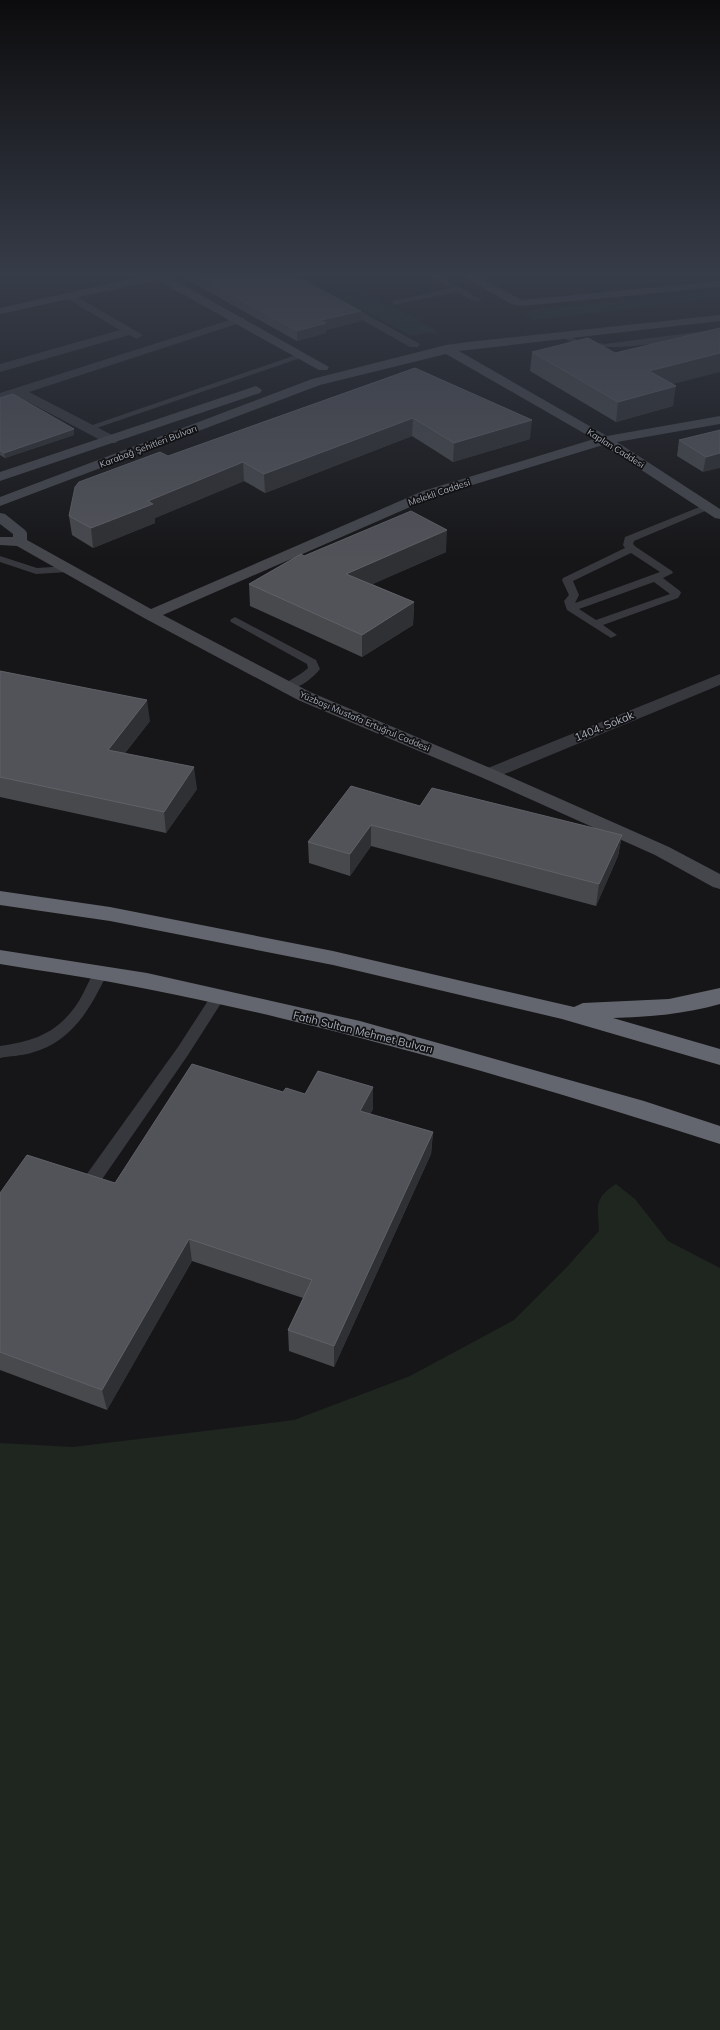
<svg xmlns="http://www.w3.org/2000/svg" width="720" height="2030" viewBox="0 0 720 2030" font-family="Mulish,sans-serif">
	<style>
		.green { fill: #1e261f }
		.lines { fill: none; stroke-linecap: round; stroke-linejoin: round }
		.path { stroke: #3d3f44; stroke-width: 1.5; stroke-dasharray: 1 1.5; stroke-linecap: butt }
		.lane { fill: #37383d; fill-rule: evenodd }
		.street { fill: #37383d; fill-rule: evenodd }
		.secondary { fill: #45474d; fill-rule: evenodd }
		.highway { fill: #63666e; fill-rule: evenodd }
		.wall { fill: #47494d }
		.shaded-wall { fill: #2f3033 }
		.building { fill: #525359; stroke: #5f6168 }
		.labels { text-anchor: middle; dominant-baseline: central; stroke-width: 3.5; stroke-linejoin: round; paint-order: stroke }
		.far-street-label { font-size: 9px; fill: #a8adb8; stroke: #111113 }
		.street-label { font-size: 11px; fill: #a8adb8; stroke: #111113 }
	</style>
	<rect width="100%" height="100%" fill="#161618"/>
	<path class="green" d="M297 276H334L439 331 411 336Z
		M720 290V299L533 320 523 311Z
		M616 1184 635 1199 668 1241 720 1268V2030H0V1443L73 1447 294 1420 410 1376 514 1320 566 1268 599 1231C598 1206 593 1199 616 1184Z"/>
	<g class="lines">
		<path class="path" d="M420 328 438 334"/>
		<path class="lane" d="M430 276H440L482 300 475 302 457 292 393 305V301L451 288Z
			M720 329V334L715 335C682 339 583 360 561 335L565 333 577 340 605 344Z
			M299 354 306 356 91 430 88 431 84 428Z
			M707 504 712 507 710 509 634 541 633 544 636 547 672 571 673 573 663 578 680 591 681 593 678 598 603 625 617 635 611 638 567 610 564 601 569 595 562 580 563 578 625 548 623 545 625 537ZM631 553 660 572 575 603 579 595 573 581ZM654 582 670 594 596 620 579 609Z
			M0 556 37 568 68 566 73 569 68 572 36 574 0 562Z
			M235 617 316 660 320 669C313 678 296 692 284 689L282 687C288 680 301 675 308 668L307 664 231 622 230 620Z
			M100 969 105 970 107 974C90 1009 72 1042 31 1053 21 1056 10 1056 0 1058V1046C36 1041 59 1032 79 1001 85 991 89 980 95 970Z
			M218 992 223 993 225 997 188 1055 96 1188 90 1190 84 1188 82 1183 84 1178 178 1047 213 993Z"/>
		<path class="street" d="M284 276H297L420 344 418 347H410Z
			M70 293 143 335 137 339 129 335 0 372V364L120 330 66 298 64 296Z
			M239 317 243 318 245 320 243 322 29 392 116 437 118 440 116 443H106L17 396 0 401V393Z
			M720 674V685L495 778 489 780 483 778 480 774 483 770Z"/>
		<path class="secondary" d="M144 276H167L329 367 327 370H319L157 280 0 314V308Z
			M464 276H477L522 300 720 281V287L522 306 511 304Z
			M720 315V321L459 351 607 436 720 416V424L617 442 720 509V519L715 518 603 445 433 497 163 615 310 692 495 770 669 847 720 874V889L713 887 655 855 483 778 298 700 144 618 17 546 0 545V537H13V534L0 524V513L5 514 25 530 27 533V540L151 609 423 491 594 439 446 354 320 385 0 506V497L312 379 446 345 468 342Z
			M256 386 262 390 260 393 0 481V472Z"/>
		<path class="highway" d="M0 891 110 907 333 951 574 1007 583 1003 669 999 720 988V1004C685 1014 649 1017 613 1018L720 1049V1065L562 1019 333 965 110 921 0 905Z
			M0 950 147 973 360 1021 644 1101 720 1126V1144C532 1084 341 1027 147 989 99 979 49 972 0 964Z"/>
	</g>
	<path class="wall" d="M186 276H296L361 321 326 330V333L297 341 188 280V277Z
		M532 352 672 384 673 406 616 422 530 371Z
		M415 368 530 439 453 462 412 436 265 493 244 481 155 518V523L93 548 72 535 69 516 168 456Z
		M0 398 74 435 5 458 0 455Z
		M720 430 703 472 677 456 679 440Z
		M446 552 372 584 414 602 413 625 362 657 250 606 249 584 304 556Z
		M0 671 150 721 125 753 197 789 166 833 0 797Z
		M420 806 622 835 618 856 596 906 371 846 350 876 309 863 308 842Z
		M283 1092 305 1094 373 1109 370 1114 433 1132 431 1154 334 1367 289 1351 288 1330 303 1298 192 1261 107 1410 0 1370V1193L115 1183Z"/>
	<path class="shaded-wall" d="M361 311V321L326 330V333L297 341V331L321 320Z
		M720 353V372L646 391 649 371Z
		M676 386 673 406 616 422 618 402Z
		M413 418 412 436 265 493 264 474Z
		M532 420 530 439 453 462 454 443Z
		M74 429V435L5 458 4 453Z
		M720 453V468L703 472 706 457Z
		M243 462 244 481 155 518V523L93 548 91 528 148 501Z
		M447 530 446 552 346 596V574Z
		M414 602 413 625 362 657V635Z
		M147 700 150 721 111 771 108 750Z
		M194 767 197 789 166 833 164 812Z
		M371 825V846L350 876V854Z
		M622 835 618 856 596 906 599 884Z
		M373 1087V1109L360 1133V1111Z
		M433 1132 431 1154 334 1367V1346Z
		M189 1239 192 1261 107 1410 102 1390Z"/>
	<path class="building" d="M197 276H296L361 311 321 320 326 323 297 331Z
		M720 328V353L649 371 676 386 618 402 532 352 588 338 615 353Z
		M415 368 532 420 454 443 413 418 264 474 243 462 148 501 153 504 91 528 69 516 75 487 79 482 160 452 168 456Z
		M13 394 74 429 4 453 0 450V398Z
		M720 430V453L706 457 679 440Z
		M411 511 447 530 346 574 414 602 362 635 249 584 301 554 304 556Z
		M0 671 147 700 108 750 194 767 164 812 0 777Z
		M351 786 420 806 432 788 622 835 599 884 371 825 350 854 308 842Z
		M192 1064 283 1092 286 1088 305 1094 318 1071 373 1087 360 1111 433 1132 334 1346 288 1330 312 1280 189 1239 102 1390 0 1352V1193L27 1155 115 1183Z"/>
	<linearGradient id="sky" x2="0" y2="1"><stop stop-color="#0c0c0d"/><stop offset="0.49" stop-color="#363c48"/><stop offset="1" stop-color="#363c48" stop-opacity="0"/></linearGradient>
	<rect width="720" height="560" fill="url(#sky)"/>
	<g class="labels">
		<g class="far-street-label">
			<text transform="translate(148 446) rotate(-21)">Karabağ Şehitleri Bulvarı</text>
			<text transform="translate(616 448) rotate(32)">Kaplan Caddesi</text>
			<text transform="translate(439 492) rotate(-19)">Melekli Caddesi</text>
			<text transform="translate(365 721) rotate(23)">Yüzbaşı Mustafa Ertuğrul Caddesi</text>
		</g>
		<g class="street-label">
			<text transform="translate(604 726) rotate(-22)">1404. Sokak</text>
			<text transform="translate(363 1032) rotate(14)">Fatih Sultan Mehmet Bulvarı</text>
		</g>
	</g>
</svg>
